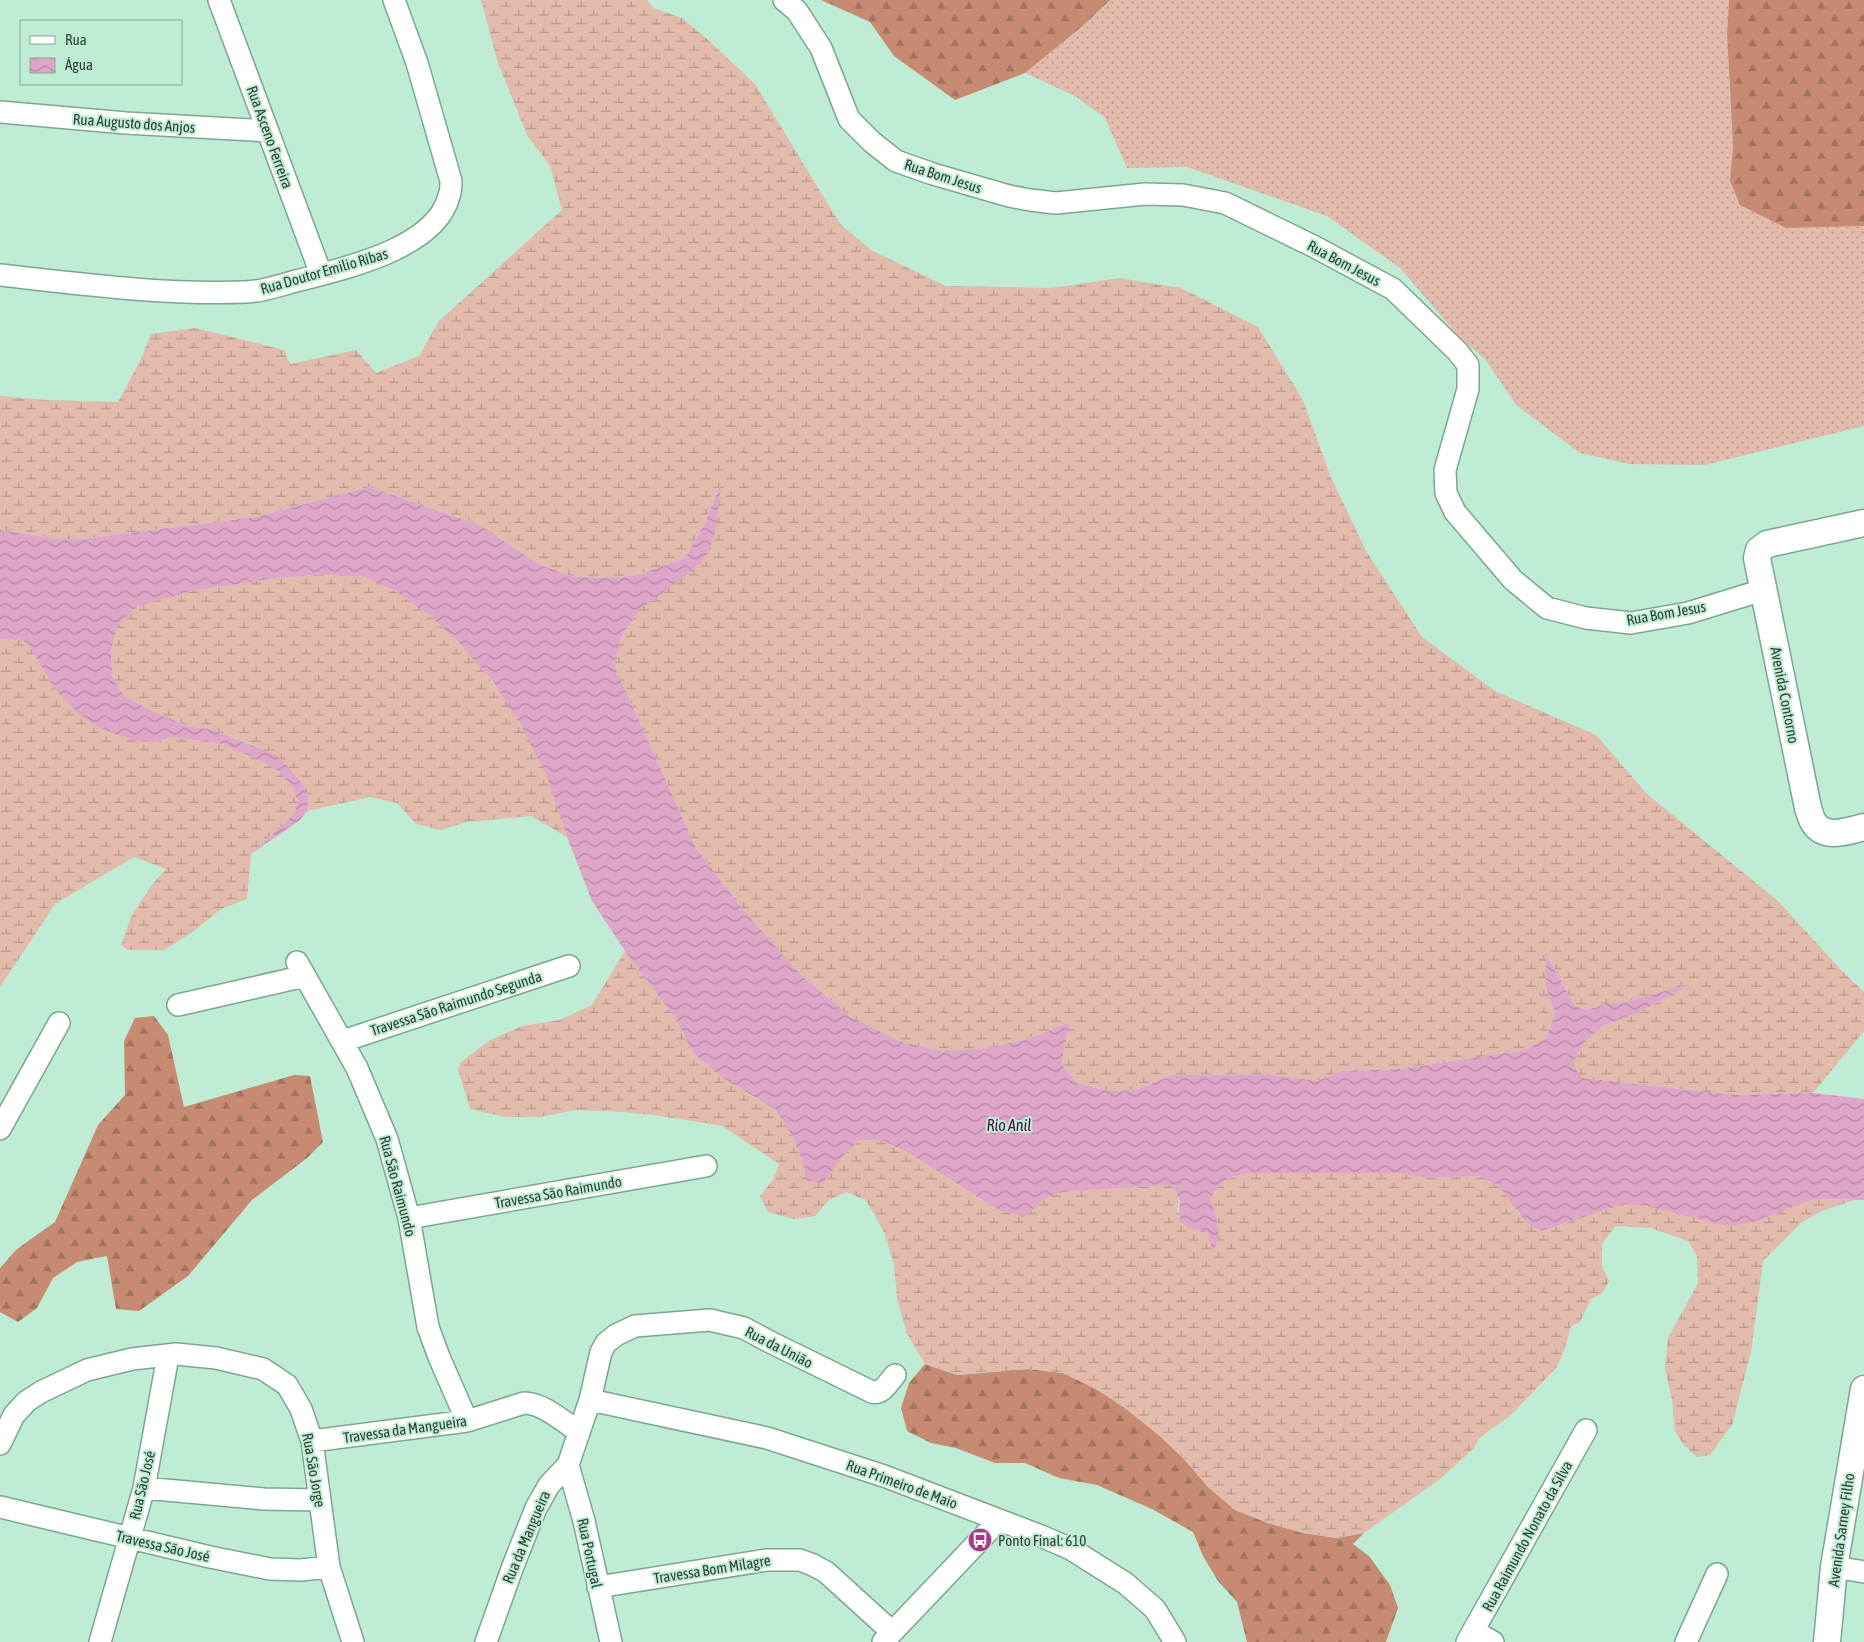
<svg xmlns="http://www.w3.org/2000/svg" width="1864" height="1642" viewBox="0 0 1864 1642" font-family="'Asap Condensed',sans-serif">
	<style>
		.grass { fill: url(#grass-dots) }
		.forest { fill: url(#forest-firs) }
		.wetland { fill: url(#wetland-marsh) }
		.water { fill: url(#water-waves) }
		.lines { fill: none; stroke-linecap: round; stroke-linejoin: round }
		.minor-casing { stroke: #7ca690; stroke-width: 24 }
		.tertiary-casing { stroke: #7ca690; stroke-width: 29 }
		.minor { stroke: #fff; stroke-width: 21 }
		.tertiary { stroke: #fff; stroke-width: 26 }
		.labels { text-anchor: middle; dominant-baseline: central; stroke-width: 4; stroke-linejoin: round; paint-order: stroke }
		.street-label { font-size: 15px; fill: #2e4037; stroke: #bfecd4 }
		.poi-label { font-size: 15px; fill: #2e4037; stroke: #bfecd4; text-anchor: start }
		.water-label { font-size: 16px; font-style: italic; fill: #510e3e; stroke: #bfecd4 }
	</style>
	<defs>
		<pattern id="grass-dots" width="8" height="8" patternUnits="userSpaceOnUse" patternTransform="scale(1.25)"><rect width="8" height="8" fill="#e2bbac"/><path d="M2 2h.1M6 6h.1" fill="none" stroke="#b8998d" stroke-width="1.8" stroke-linecap="round"/></pattern>
		<pattern id="forest-firs" width="22" height="20" patternUnits="userSpaceOnUse" patternTransform="scale(1.25)"><rect width="22" height="20" fill="#c78b73"/><path d="M5 1l3.5 6h-7zM16 11l3.5 6h-7z" fill="#a2735f"/></pattern>
		<pattern id="wetland-marsh" width="20" height="14" patternUnits="userSpaceOnUse" patternTransform="scale(1.25)"><rect width="20" height="14" fill="#e2bbac"/><path d="M1 5h8M5 5V1M11 12h8M15 12V8" fill="none" stroke="#b8998d"/></pattern>
		<pattern id="water-waves" width="16" height="10" patternUnits="userSpaceOnUse" patternTransform="scale(1.25)"><rect width="16" height="10" fill="#e0a6c9"/><path d="M0 5q4-4 8 0t8 0" fill="none" stroke="#b689a4"/></pattern>
	</defs>
	<rect width="100%" height="100%" fill="#bfecd4"/>
	<path class="grass" d="M1110 0H1729L1727 33 1733 146 1730 181 1786 228 1864 226V426L1704 465 1629 464 1580 453 1516 405 1485 359 1460 338 1400 268 1327 216 1187 167 1127 168 1105 118 1075 96 1025 73 1084 25Z"/>
	<path class="forest" d="M821 0H1110L1084 25 1025 73 955 100 894 56 870 22Z
		M1729 0H1864V226L1786 228 1740 205 1730 181 1733 146 1727 33Z
		M154 1016 168 1035 184 1107 294 1075 310 1076 323 1142 307 1158 252 1200 188 1276 139 1311 116 1309 107 1256 77 1262 53 1278 37 1308 18 1322 0 1312V1268L17 1249 55 1222 98 1125 125 1095 124 1041 135 1018Z
		M925 1364 957 1375 1028 1369 1063 1373 1096 1389 1125 1408 1160 1436 1185 1460 1208 1487 1235 1510 1268 1523 1303 1533 1337 1538 1364 1533 1353 1544 1369 1556 1390 1585 1398 1608 1386 1642H1247L1237 1602 1218 1581 1203 1556 1193 1532 1152 1509 1097 1485 1059 1478 1025 1463H995L956 1448 931 1443 907 1431 901 1408 909 1383Z"/>
	<path class="wetland" d="M481 0H647L653 8 682 18 706 38 755 84 840 224 871 250 946 286 1052 288 1119 278 1181 288 1258 327 1303 400 1330 475 1366 551 1422 637 1495 691 1596 735 1647 794 1778 901 1842 971 1864 992V1031L1813 1093 1735 1095 1583 1078 1571 1066 1584 1043 1604 1025 1640 1012 1687 985 1625 1002 1606 1004 1585 1010 1574 1005 1547 954 1546 987 1555 1013 1546 1038 1525 1050 1399 1069 1340 1071 1317 1081 1269 1074 1172 1075 1136 1090 1109 1091 1077 1083 1061 1064 1070 1022 1027 1039 988 1048 941 1051 902 1042 851 1017 801 975 743 910 696 848 615 667 621 637 639 609 698 567 720 485 705 523 685 558 637 575 607 578 571 576 538 564 480 525 369 487 255 517 81 539H60L0 530V396L44 400 118 402 141 359 151 334 195 328 284 350 290 364 356 350 376 373 419 356 439 321 562 210 550 166 527 135 498 63Z
		M326 574C338 575 352 575 364 577 382 581 399 594 414 604 471 645 522 714 548 779 556 798 561 818 567 837L531 816 467 822 441 830 416 824 397 803 370 797 307 811 309 795 304 787 256 746 214 730 187 726 152 711 124 696 112 676 111 650 118 625 136 606 192 591 270 579Z
		M0 639 22 640 30 647 54 688 156 742 172 737 223 744 263 762 280 772 293 788 298 802 294 814 251 854 247 899 221 909 194 931 164 950H128L121 945 132 915 151 886 166 869 134 857 55 904 0 987Z
		M625 951 676 1019 693 1053 723 1078 775 1109 792 1135 803 1162 823 1183 845 1154 860 1140 884 1141 907 1152 999 1210 1024 1217 1046 1198 1063 1192 1170 1185C1179 1193 1180 1199 1177 1211L1190 1228 1201 1229 1209 1233 1213 1251 1217 1221 1211 1198C1221 1179 1231 1176 1251 1173H1394L1425 1178 1480 1176 1498 1185 1510 1200 1542 1231 1623 1204 1647 1206 1786 1209 1814 1199 1854 1200 1822 1211 1802 1222 1763 1261 1751 1352 1732 1425 1710 1455 1697 1457 1683 1444 1675 1431 1672 1400 1665 1368 1668 1338 1698 1283 1697 1256 1688 1241 1651 1228 1615 1226 1602 1244V1266L1609 1281 1602 1293 1591 1299 1580 1322 1571 1326 1565 1348 1557 1367 1511 1415 1479 1438 1473 1449 1440 1479 1364 1533 1337 1538 1303 1533 1268 1523 1235 1510 1208 1487 1185 1460 1160 1436 1125 1408 1096 1389 1063 1373 1028 1369 957 1375 925 1364 907 1334 897 1298 894 1264 884 1232 866 1200 846 1192 829 1200 815 1216 794 1219 768 1212 760 1196 773 1180 779 1164 722 1126 661 1116 625 1112 576 1110 540 1117H505L470 1109 458 1069 461 1062 490 1040 522 1026 560 1020 592 1005Z"/>
	<path class="water" d="M721 483 716 530 708 552 698 567 639 610 621 637 615 667 696 848 743 910 801 975 851 1017 902 1042 941 1051 988 1048 1027 1039 1070 1022 1061 1064 1077 1083 1109 1091 1136 1090 1172 1075 1269 1074 1317 1081 1340 1071 1399 1069 1525 1050 1546 1038 1555 1013 1546 987V953L1574 1005 1585 1010 1606 1004 1625 1002 1690 984 1640 1012 1604 1025 1584 1043 1572 1065 1583 1078 1735 1095 1813 1093 1864 1099V1200L1814 1199 1753 1222 1727 1226 1647 1206 1623 1204 1542 1231 1528 1224 1498 1185 1480 1176 1425 1178 1394 1173H1251C1231 1176 1221 1179 1211 1198L1217 1221 1219 1237 1213 1252 1208 1233C1201 1229 1196 1231 1189 1228 1173 1221 1182 1209 1179 1198 1177 1192 1174 1189 1170 1185L1063 1192 1046 1198 1024 1217 999 1210 907 1152 884 1141 860 1140 845 1154 823 1183 807 1181 803 1162 792 1135 775 1109 723 1078 693 1053 676 1019 625 951 592 901 567 837 548 779 520 723 493 682 459 643 430 616 395 591 365 577 326 574 270 579 192 591 137 606 118 625 111 650 112 676 124 696 152 711 187 726 214 730 269 752 281 759 304 786 309 795 307 811 299 821 251 854 294 814 298 802 293 788 280 772 263 762 223 744 172 737 156 742 135 741 95 726 77 712 54 688 30 647 22 640 0 639V530L60 539H81L255 517 369 487 480 525 538 564 571 576 607 578 637 575 685 558 705 523Z"/>
	<g class="lines">
		<g class="minor-casing">
			<path id="minor" d="M219 0 321 274
				M784 0 797 11 821 48 849 119 872 142 896 161 933 174 1009 196 1030 200 1056 203 1145 194 1183 195 1225 203 1315 247 1393 289 1458 352 1468 365V389L1445 470 1446 493 1455 512 1513 580 1547 608 1586 618 1631 623 1688 613 1763 590
				M0 112 126 123 268 131
				M0 275C81 284 163 295 245 292 263 292 283 284 300 280 346 268 436 248 449 196 451 191 451 186 451 181L417 63 394 0
				M297 962 357 1068 387 1139 409 1218 428 1327 439 1357 467 1421
				M178 1005 305 976
				M343 1041 569 966
				M0 1129 59 1023
				M409 1218 706 1166
				M590 1400 767 1438 884 1476 1041 1536 1071 1549 1125 1583 1155 1609 1175 1642
				M312 1441 467 1421 524 1403C543 1403 562 1421 578 1431
				M0 1444 14 1415 27 1401 41 1392 87 1370 132 1359 176 1354 216 1358 263 1369 287 1385 301 1409 312 1441 329 1567 353 1642
				M568 1465 584 1521 611 1642
				M144 1488 264 1499 320 1500
				M0 1507 210 1557 270 1569 301 1570 329 1567
				M1834 1567 1864 1572
				M598 1587 767 1560H800L813 1565 826 1572 892 1632
				M1474 1631 1493 1642
				M100 1642 144 1488 168 1356
				M486 1642 513 1566 536 1508 549 1485 568 1465 590 1400 601 1352 606 1343 616 1335 635 1326 710 1320 744 1328 770 1342 872 1392C883 1395 888 1382 895 1375
				M883 1642 999 1520
				M1467 1642 1586 1430
				M1686 1642 1717 1574"/>
		</g>
		<g class="tertiary-casing">
			<path id="tertiary" d="M1864 523 1767 544 1759 550 1757 558 1808 808C1810 813 1811 819 1814 823 1825 840 1849 831 1864 827
				M1827 1642 1834 1567 1864 1389"/>
		</g>
		<use href="#minor" class="minor"/>
		<use href="#tertiary" class="tertiary"/>
	</g>
	<defs>
		<g id="bus-disc" transform="scale(1.25)"><circle r="9.5" fill="#ab3388" stroke="#bfecd4"/><path d="M-5-6H5V4H4V6H2V4H-2V6H-4V4H-5ZM-3.5-4V0h7V-4ZM-3.5 1.2v1.5H-2V1.2ZM2 1.2v1.5H3.5V1.2Z" fill="#fff"/></g>
	</defs>
	<g fill-rule="evenodd">
		<use href="#bus-disc" x="980" y="1540"/>
	</g>
	<g class="labels">
		<g class="street-label">
			<text transform="translate(134 123) rotate(4)">Rua Augusto dos Anjos</text>
			<text transform="translate(270 137) rotate(70)">Rua Asceno Ferreira</text>
			<text transform="translate(943 176) rotate(18)">Rua Bom Jesus</text>
			<text transform="translate(1344 263) rotate(28)">Rua Bom Jesus</text>
			<text transform="translate(324 271) rotate(-16)">Rua Doutor Emilio Ribas</text>
			<text transform="translate(1666 613) rotate(-10)">Rua Bom Jesus</text>
			<text transform="translate(1785 695) rotate(79)">Avenida Contorno</text>
			<text transform="translate(456 1003) rotate(-18)">Travessa São Raimundo Segunda</text>
			<text transform="translate(398 1186) rotate(75)">Rua São Raimundo</text>
			<text transform="translate(558 1192) rotate(-10)">Travessa São Raimundo</text>
			<text transform="translate(779 1347) rotate(27)">Rua da União</text>
			<text transform="translate(405 1429) rotate(-8)">Travessa da Mangueira</text>
			<text transform="translate(314 1470) rotate(80)">Rua São Jorge</text>
			<text transform="translate(902 1484) rotate(20)">Rua Primeiro de Maio</text>
			<text transform="translate(142 1485) rotate(-77)">Rua São José</text>
			<text transform="translate(1841 1530) rotate(-82)">Avenida Sarney Filho</text>
			<text transform="translate(1527 1536) rotate(-61)">Rua Raimundo Nonato da Silva</text>
			<text transform="translate(526 1537) rotate(-67)">Rua da Mangueira</text>
			<text transform="translate(163 1546) rotate(13)">Travessa São José</text>
			<text transform="translate(590 1553) rotate(78)">Rua Portugal</text>
			<text transform="translate(712 1569) rotate(-9)">Travessa Bom Milagre</text>
		</g>
		<g class="poi-label">
			<text x="998" y="1540">Ponto Final: 610</text>
		</g>
		<g class="water-label">
			<text x="1009" y="1125">Rio Anil</text>
		</g>
	</g>
	<rect x="20" y="20" width="162" height="65" fill="#bfecd4" stroke="#85a795"/>
	<rect x="30" y="36" width="25" height="8" fill="#ffffff" stroke="#85a795"/>
	<text x="65" y="45" font-size="15" fill="#2e4037">Rua</text>
	<rect x="30" y="58" width="25" height="15" fill="url(#water-waves)" stroke="#85a795"/>
	<text x="65" y="70" font-size="15" fill="#2e4037">Água</text>
</svg>
